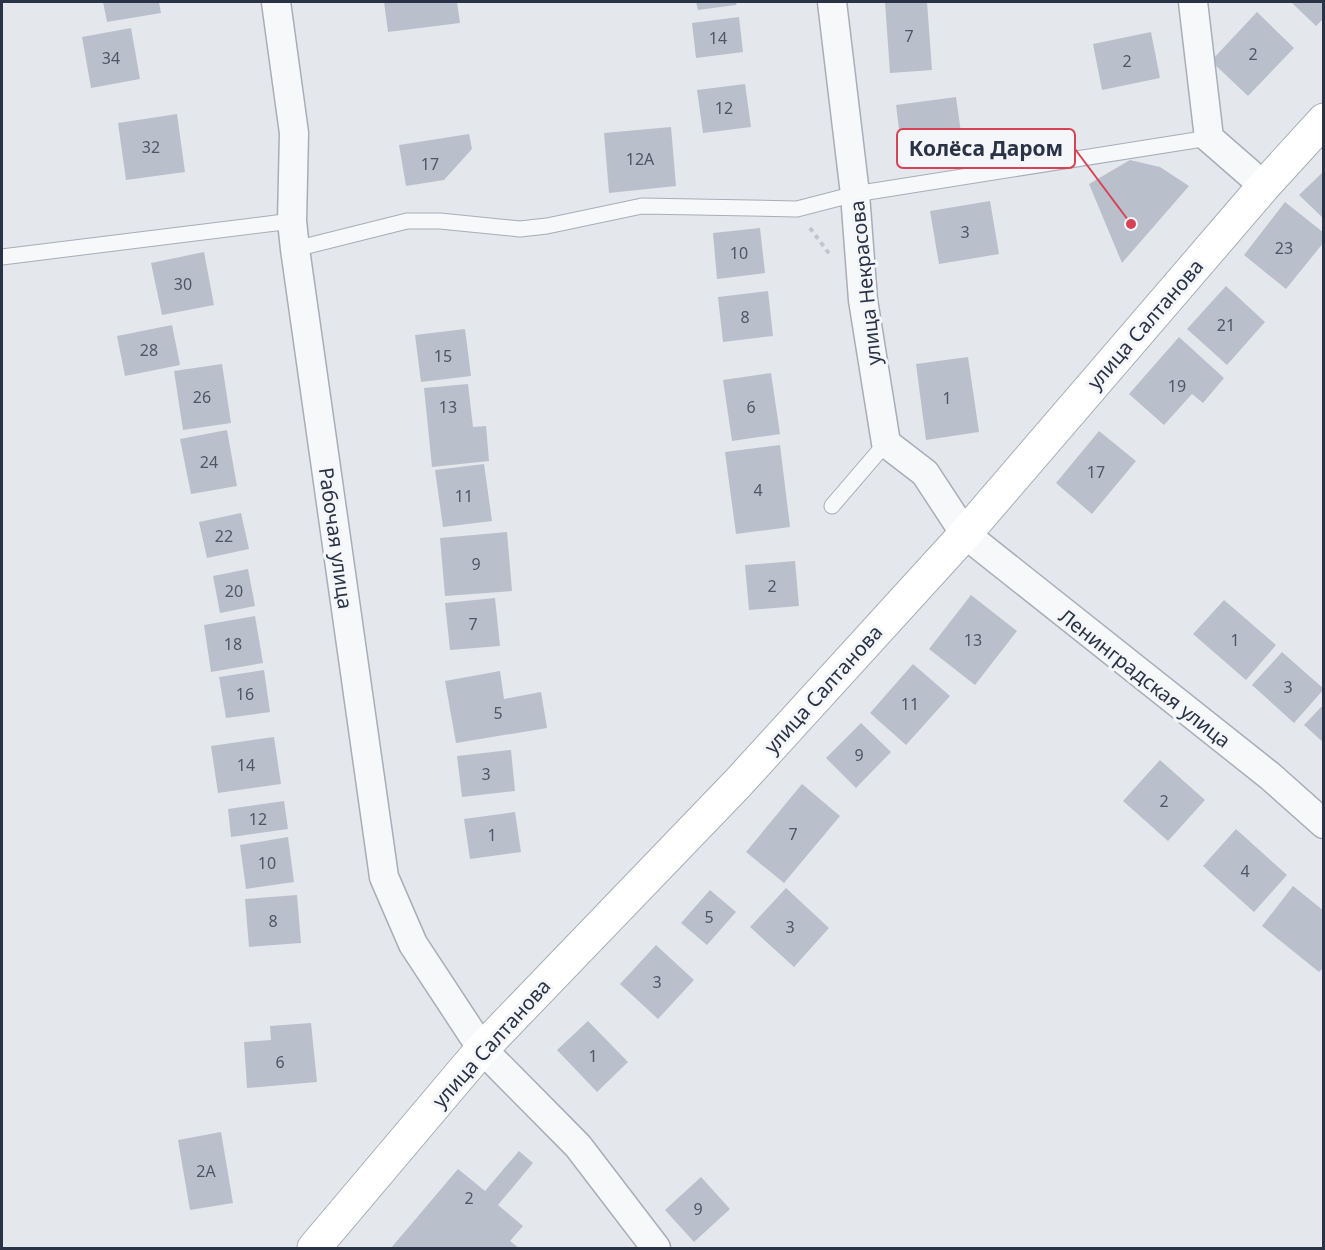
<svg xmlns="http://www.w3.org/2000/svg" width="1325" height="1250" viewBox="0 0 1325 1250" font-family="'Noto Sans',sans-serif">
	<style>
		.building { fill: #bac0cb }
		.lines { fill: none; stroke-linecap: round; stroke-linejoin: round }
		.lane-casing { stroke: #a8adb7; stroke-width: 17 }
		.street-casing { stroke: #a8adb7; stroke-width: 31 }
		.secondary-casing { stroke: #a8adb7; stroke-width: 35 }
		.path { stroke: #c2c5cb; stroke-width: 4; stroke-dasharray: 4.5 4.5; stroke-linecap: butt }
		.lane { stroke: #f7f8fa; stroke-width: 15 }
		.street { stroke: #f7f8fa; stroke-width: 28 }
		.secondary { stroke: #fff; stroke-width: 33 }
		.labels { text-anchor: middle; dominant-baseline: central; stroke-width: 6; stroke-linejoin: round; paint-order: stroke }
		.number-label { font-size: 16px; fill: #4e5667 }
		.street-label { font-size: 20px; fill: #2a3346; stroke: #f4f6f9 }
		.leader { fill: none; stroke: #d74255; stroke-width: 2 }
		.callout-dot { fill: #d74255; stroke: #f4f6f9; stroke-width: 2 }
		.callout { fill: #f4f6f9; stroke: #d74255; stroke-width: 2 }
		.callout-label { font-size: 21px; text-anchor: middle; font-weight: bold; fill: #2a3346 }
	</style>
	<rect width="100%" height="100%" fill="#e4e7ec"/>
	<path class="building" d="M103 2H159L161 13 107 22Z
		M384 2H457L460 23 388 32Z
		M696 2H737L736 5 698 10Z
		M885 2H927L932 70 890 73Z
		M1291 2H1324V18L1316 26Z
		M1257 12 1294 48 1248 96 1211 61Z
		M739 17 743 52 696 58 692 23Z
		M131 28 140 79 91 88 82 37Z
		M1151 32 1160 78 1102 90 1093 44Z
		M745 84 751 127 703 133 697 90Z
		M956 97 963 147 902 154 896 105Z
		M177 114 185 172 126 180 118 123Z
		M671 127 676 186 609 193 604 133Z
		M469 134 472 149 444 180 406 186 399 145Z
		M1130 160 1160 167 1189 186 1122 263 1089 184Z
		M1324 171V219L1299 195Z
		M990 201 999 254 939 264 930 211Z
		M1285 202 1324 233V242L1286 289 1244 255Z
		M760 228 765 273 717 279 713 233Z
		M204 252 214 305 162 315 151 263Z
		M1226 286 1265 322 1227 365 1187 329Z
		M768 291 773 336 723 342 718 297Z
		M172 325 180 365 125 376 117 336Z
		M465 329 471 376 421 382 415 335Z
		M1179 337 1224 378 1203 403 1192 394 1164 425 1129 394Z
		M968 357 979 432 926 440 916 364Z
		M222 364 231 423 183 430 174 371Z
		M771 373 780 434 732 441 723 380Z
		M468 384 473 427 486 426 489 461 432 467 424 388Z
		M227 430 237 486 191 494 180 439Z
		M1099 431 1136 461 1092 514 1056 483Z
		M780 445 790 527 736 534 725 452Z
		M484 464 492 521 443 527 435 470Z
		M241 513 249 549 207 558 199 522Z
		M507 532 512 591 445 596 440 538Z
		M795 561 799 606 749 610 745 565Z
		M248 569 255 606 220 613 213 576Z
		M971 595 1017 631 975 685 929 649Z
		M495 598 500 646 450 650 445 603Z
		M1224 600 1276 645 1246 680 1193 634Z
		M255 616 263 663 211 672 204 625Z
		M1282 652 1324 689 1294 723 1252 685Z
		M913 664 950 696 906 745 870 713Z
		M264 670 270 712 226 718 219 677Z
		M500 671 504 699 541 692 547 728 456 743 445 681Z
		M1324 704V743L1304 725Z
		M861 723 891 752 856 788 826 758Z
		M274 737 281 784 218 793 211 746Z
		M511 750 515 791 462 797 457 756Z
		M1160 760 1205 800 1168 841 1123 801Z
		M802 784 840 816 784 883 746 852Z
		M284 801 288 829 231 837 228 809Z
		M515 812 521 852 470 859 464 819Z
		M1236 829 1287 875 1254 912 1203 866Z
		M288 837 294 882 246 889 240 845Z
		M1293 886 1324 911V967L1319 972 1262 926Z
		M786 888 829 928 794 967 750 927Z
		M710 890 736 912 707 945 681 923Z
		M297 895 301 943 249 947 245 899Z
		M656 945 694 980 658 1019 620 984Z
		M588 1021 628 1062 597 1092 557 1050Z
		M311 1023 317 1082 247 1088 244 1042 271 1040 270 1026Z
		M221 1132 233 1203 190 1210 178 1140Z
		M519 1151 533 1163 498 1205 523 1226 510 1241 519 1248H391L458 1169 485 1191Z
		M701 1177 730 1209 694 1242 665 1210Z"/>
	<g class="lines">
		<g class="lane-casing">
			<path id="lane" d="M295 249 407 221H440L520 229 547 226 642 206 797 209 855 194 1209 138
				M2 257 292 221
				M832 506 886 443"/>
		</g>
		<g class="street-casing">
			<path id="street" d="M276 2 294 133 292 221 295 249 384 877 413 944 482 1049 578 1146 656 1248
				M832 2 855 194 863 300 886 443 925 473 965 534 1270 776 1324 824
				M1193 2 1209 138 1264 186"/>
		</g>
		<g class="secondary-casing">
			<path id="secondary" d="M314 1248 482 1049 738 783 965 534 1264 186 1324 120"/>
		</g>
		<path class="path" d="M810 228 831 256"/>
		<use href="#lane" class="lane"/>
		<use href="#street" class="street"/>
		<use href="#secondary" class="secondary"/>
	</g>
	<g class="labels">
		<g class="number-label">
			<text x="909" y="36">7</text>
			<text x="718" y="38">14</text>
			<text x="1253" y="54">2</text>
			<text x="111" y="58">34</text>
			<text x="1127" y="61">2</text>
			<text x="724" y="108">12</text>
			<text x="151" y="147">32</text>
			<text x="640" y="159">12А</text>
			<text x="430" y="164">17</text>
			<text x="965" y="232">3</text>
			<text x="1284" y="248">23</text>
			<text x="739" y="253">10</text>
			<text x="183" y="284">30</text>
			<text x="745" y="317">8</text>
			<text x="1226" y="325">21</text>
			<text x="149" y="350">28</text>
			<text x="443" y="356">15</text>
			<text x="1177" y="386">19</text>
			<text x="202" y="397">26</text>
			<text x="947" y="398">1</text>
			<text x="448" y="407">13</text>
			<text x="751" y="407">6</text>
			<text x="209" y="462">24</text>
			<text x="1096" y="472">17</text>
			<text x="758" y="490">4</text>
			<text x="464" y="496">11</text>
			<text x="224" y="536">22</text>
			<text x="476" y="564">9</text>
			<text x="772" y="586">2</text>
			<text x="234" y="591">20</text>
			<text x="473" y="624">7</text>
			<text x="973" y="640">13</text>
			<text x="1235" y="640">1</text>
			<text x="233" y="644">18</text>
			<text x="1288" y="687">3</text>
			<text x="245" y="694">16</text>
			<text x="910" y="704">11</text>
			<text x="498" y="713">5</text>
			<text x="859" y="755">9</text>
			<text x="246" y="765">14</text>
			<text x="486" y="774">3</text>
			<text x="1164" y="801">2</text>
			<text x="258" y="819">12</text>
			<text x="793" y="834">7</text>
			<text x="492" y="835">1</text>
			<text x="267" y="863">10</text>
			<text x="1245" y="871">4</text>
			<text x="709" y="917">5</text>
			<text x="273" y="921">8</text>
			<text x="790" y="927">3</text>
			<text x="657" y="982">3</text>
			<text x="593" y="1056">1</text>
			<text x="280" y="1062">6</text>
			<text x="206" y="1171">2А</text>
			<text x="469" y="1198">2</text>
			<text x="698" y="1209">9</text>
		</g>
		<g class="street-label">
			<text transform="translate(865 283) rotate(-96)">улица Некрасова</text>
			<text transform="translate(1145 324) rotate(-49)">улица Салтанова</text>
			<text transform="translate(336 538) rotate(82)">Рабочая улица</text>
			<text transform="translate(1145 678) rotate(38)">Ленинградская улица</text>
			<text transform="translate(823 689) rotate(-48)">улица Салтанова</text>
			<text transform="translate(491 1043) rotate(-48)">улица Салтанова</text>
		</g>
	</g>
	<path class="leader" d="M1131 224L1075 149"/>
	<circle class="callout-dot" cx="1131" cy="224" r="6"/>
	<rect class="callout" x="897" y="129" width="178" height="39" rx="6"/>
	<g class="callout-label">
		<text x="986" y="156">Колёса Даром</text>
	</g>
	<rect width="1325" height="1250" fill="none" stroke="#2a3346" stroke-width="6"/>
</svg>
